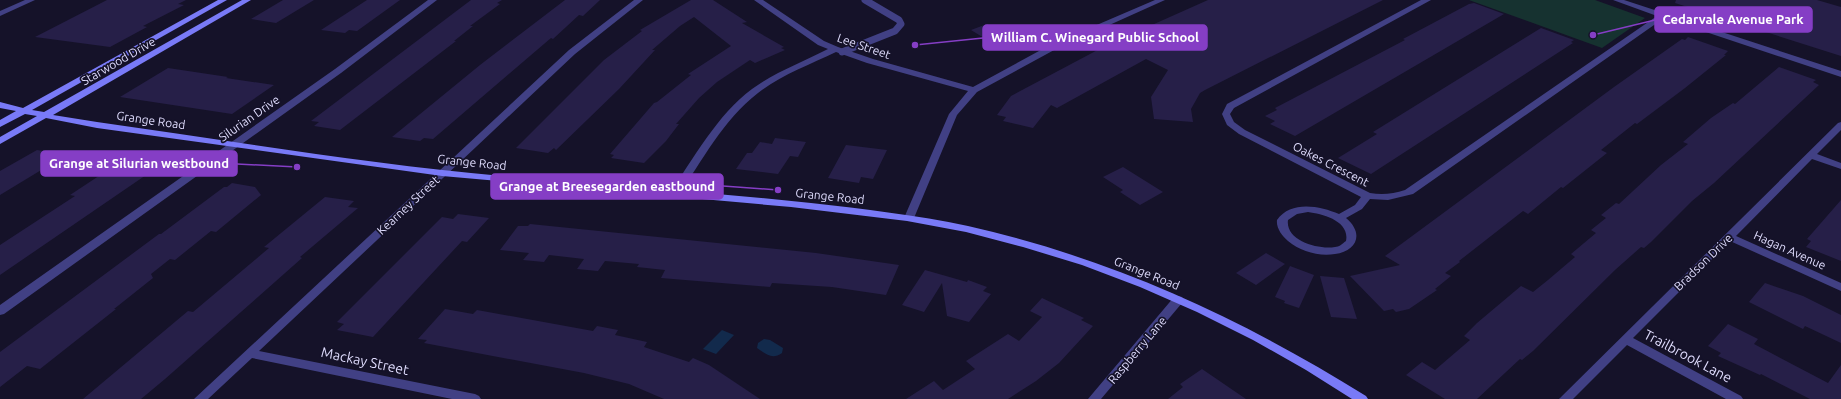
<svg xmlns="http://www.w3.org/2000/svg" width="1841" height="399" viewBox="0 0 1841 399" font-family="Ubuntu,sans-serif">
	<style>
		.green { fill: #163230 }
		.water { fill: #122a4c }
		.building { fill: #261f48 }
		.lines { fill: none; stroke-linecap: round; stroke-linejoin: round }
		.lane { stroke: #414084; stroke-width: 7 }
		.street { fill: #414084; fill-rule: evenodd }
		.secondary { fill: #797af7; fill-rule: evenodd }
		.labels { text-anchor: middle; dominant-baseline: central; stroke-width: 3.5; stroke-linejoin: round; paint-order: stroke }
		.street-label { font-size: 12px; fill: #dfdcfd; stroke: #151229 }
		.near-street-label { font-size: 14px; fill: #dfdcfd; stroke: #151229 }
		.leader { fill: none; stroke: #853ec5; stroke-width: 1.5 }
		.callout-dot { fill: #853ec5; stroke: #151229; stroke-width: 1.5 }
		.callout { fill: #853ec5; stroke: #853ec5; stroke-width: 1.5 }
		.callout-label { font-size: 13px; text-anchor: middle; font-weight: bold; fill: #fff }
	</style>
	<rect width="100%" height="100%" fill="#151229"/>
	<path class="green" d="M1469 0H1595L1645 18 1602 48Z"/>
	<path class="water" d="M722 330 734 335 716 354 703 349Z
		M764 339 770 340 783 348 782 353C772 360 766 354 757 348L758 343Z"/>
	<path class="building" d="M107 0H186L178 4 184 5 143 26 147 27 110 47 35 37Z
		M283 0H314L276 23 251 19Z
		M367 0H400L357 31 349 30 345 33 321 30Z
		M471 0H502L497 3 500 4 470 26H473L454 41H456L340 130 314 126 319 122 311 121Z
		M565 0H600L583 16 579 15 553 39 551 38 433 139 424 138 420 141 392 137 480 65Z
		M691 0H713L747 22 742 23 784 47 781 48 785 50 755 63 750 60 717 82 699 98 676 124H679L666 141 644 163 611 158 614 155 610 154 654 103 657 102 691 75 688 74 731 46 694 17 680 26 652 50H655L619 89 556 150 554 148 548 153 516 148 604 60 642 31 640 30Z
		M1208 0H1383L1205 90 1200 93 1191 109 1193 122 1154 119 1151 97 1168 70 1146 59 1057 108 1051 105 1033 128 1003 121 1006 117 997 115 1011 96 1107 45Z
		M1676 0H1817L1841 7V56L1675 3Z
		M1474 3 1504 14 1295 136 1270 124 1275 121 1265 116 1277 110 1275 108 1405 40 1403 39 1469 4Z
		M987 24 1006 34 989 41 971 30Z
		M1541 28 1574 40 1571 42 1573 43 1371 174 1338 158 1377 134 1373 132Z
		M1688 37 1728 51 1724 55H1726L1685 88 1637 124 1635 123 1601 150 1607 153 1563 188 1561 187 1528 214 1523 211 1459 261 1460 262 1445 273 1451 276 1435 289 1437 290 1409 309 1396 312 1393 309 1384 311 1350 276 1400 265 1385 256 1614 87 1682 39 1685 40Z
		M1779 67 1816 80 1813 82 1819 85 1714 183 1692 201 1651 242 1644 248 1641 247 1615 270 1533 351 1522 360 1520 359 1477 399H1445L1406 375 1422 362 1435 370 1470 340 1464 336 1477 323 1521 286 1533 292 1548 280 1575 257 1571 254 1596 233 1591 230 1606 218 1601 215 1616 203 1619 204 1661 165 1688 144 1683 142 1711 118 1733 103 1735 104Z
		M168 68 228 77 226 78 274 85 232 114 120 97Z
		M775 138 806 142 798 157 790 156 778 174 736 169 747 153H752L760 142 772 144Z
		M846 145 887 150 873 179 861 177 859 183 828 178Z
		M37 150 66 155 0 195V171Z
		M120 162 148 167 141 172 149 173 0 275V245L75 196 70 195Z
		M1123 167 1163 192 1140 205 1120 192 1123 190 1103 177Z
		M232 183 255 187 261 195 216 232 211 231 175 260 170 259 151 274 153 278 114 309H116L40 369 27 366 0 387V352L159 234H161L224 187H227Z
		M325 197 354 201 348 207 358 208 300 257 302 258 165 379 141 399H83L188 311 193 312 269 248 264 247Z
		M1841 200V261L1806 247 1811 241 1807 239Z
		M458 214 489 218 467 242 462 241 373 337 337 330 344 324 337 322 442 217 453 219Z
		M530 224 816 253 899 265 886 295 832 287 772 283 770 287 661 278 665 270 637 267 639 264 605 261 598 271 577 269 584 259 549 255 544 262 523 260 529 253 500 250 518 226H528Z
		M1266 253 1285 264 1256 285 1236 273Z
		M1290 266 1314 275 1299 308 1284 303 1285 301 1275 297Z
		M925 270 967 282 968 280 987 287 983 291 991 294 969 322 947 316 942 283 924 312 902 305Z
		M1320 276 1344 278 1357 319 1331 317Z
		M1765 283 1803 296 1841 315V343L1805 326 1803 329 1749 302Z
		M1042 298 1084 318 1081 320 1093 326 1059 363 1036 381 1008 399H906L934 381 943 390 975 369 966 361 1008 334 1019 341 1042 317 1030 311Z
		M445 309 473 314 477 310 593 331 597 326 618 330 615 335 647 342 644 347 689 362 693 358 709 365 760 399H664L629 384 584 373 424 343 427 340 418 339Z
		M1728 324 1758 339 1754 344 1828 383 1841 365V399H1810L1761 374 1760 375 1718 356 1721 353 1708 346Z
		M1202 369 1246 399H1168L1183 387 1180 384Z"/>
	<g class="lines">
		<path class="lane" d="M842 52 895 31 901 24 899 20 865 0"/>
		<path class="street" d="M25 0H35L0 16V11Z
			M428 0H437L341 73 4 314 0 315V305L335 69Z
			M634 0H643L575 54 259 351 475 394 479 396 481 399H452L252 358 208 399H194L569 50Z
			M754 0H763L824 41 838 47 873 59 973 87 1050 45 1155 0H1165L1056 49 977 92 957 115 914 218 909 221 904 218 949 114 968 91 867 63 836 52C809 65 781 75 758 93 723 120 702 161 678 196H670L669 194C694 158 717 115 752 89 775 72 803 62 828 49L818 45Z
			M1421 0H1431L1234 108 1230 114 1234 122 1245 130 1370 193C1382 195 1393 194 1405 190L1657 16 1613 0H1624L1841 71V77L1664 18 1413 194 1388 200 1370 199 1362 209 1346 218C1365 234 1356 251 1335 254 1319 257 1300 251 1288 241 1282 236 1276 228 1277 220 1291 200 1320 206 1339 214L1355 205 1361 197 1239 134 1227 125 1222 114 1227 104ZM1308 212C1323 214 1350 221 1346 241 1342 244 1339 247 1335 247 1319 250 1285 241 1288 220L1297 214Z
			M1841 122V130L1817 154 1841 163V169L1812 159 1736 236 1841 283V291L1730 241 1633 338 1741 396 1743 399H1726L1627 345 1573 399H1559L1838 123Z
			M1178 296 1182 297 1184 300 1182 303 1101 399H1088L1174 297Z"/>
		<path class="secondary" d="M218 0H227L32 110 44 112 242 0H251L53 115 97 122C232 141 367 164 502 176 605 186 709 192 811 203 864 209 916 215 968 226 1113 259 1241 318 1366 396L1368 399H1352L1306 370 1253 340 1197 312 1140 287 1082 265 1023 247 966 232 907 221 791 207 442 176 97 128 46 118 0 144V137L37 116 25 114 0 127V120L16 111 0 108V102L23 108Z"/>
	</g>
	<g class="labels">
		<g class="street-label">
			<text transform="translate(864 46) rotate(19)">Lee Street</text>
			<text transform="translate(118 61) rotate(-30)">Starwood Drive</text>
			<text transform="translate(249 118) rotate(-35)">Silurian Drive</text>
			<text transform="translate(151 120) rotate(8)">Grange Road</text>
			<text transform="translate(472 162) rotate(6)">Grange Road</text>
			<text transform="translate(1331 164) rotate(27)">Oakes Crescent</text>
			<text transform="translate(830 196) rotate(6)">Grange Road</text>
			<text transform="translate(408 205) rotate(-43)">Kearney Street</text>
			<text transform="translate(1790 250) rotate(24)">Hagan Avenue</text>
			<text transform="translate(1703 262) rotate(-44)">Bradson Drive</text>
			<text transform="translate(1147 273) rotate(22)">Grange Road</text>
			<text transform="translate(1137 350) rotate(-50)">Raspberry Lane</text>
		</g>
		<g class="near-street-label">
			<text transform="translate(1688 356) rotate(28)">Trailbrook Lane</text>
			<text transform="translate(365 361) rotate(12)">Mackay Street</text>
		</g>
	</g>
	<path class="leader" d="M1593 35L1655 20M915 45L983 38M297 167L237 164M778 190L723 186"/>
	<g class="callout-dot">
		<circle cx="1593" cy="35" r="4"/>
		<circle cx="915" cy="45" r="4"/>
		<circle cx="297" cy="167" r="4"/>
		<circle cx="778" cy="190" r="4"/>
	</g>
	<g class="callout">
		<rect x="1655" y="7" width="157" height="25" rx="4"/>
		<rect x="983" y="25" width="224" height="25" rx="4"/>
		<rect x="41" y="151" width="196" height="25" rx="4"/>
		<rect x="491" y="174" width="232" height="25" rx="4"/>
	</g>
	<g class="callout-label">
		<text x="1733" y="24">Cedarvale Avenue Park</text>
		<text x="1095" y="42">William C. Winegard Public School</text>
		<text x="139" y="168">Grange at Silurian westbound</text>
		<text x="607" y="191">Grange at Breesegarden eastbound</text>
	</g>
</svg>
